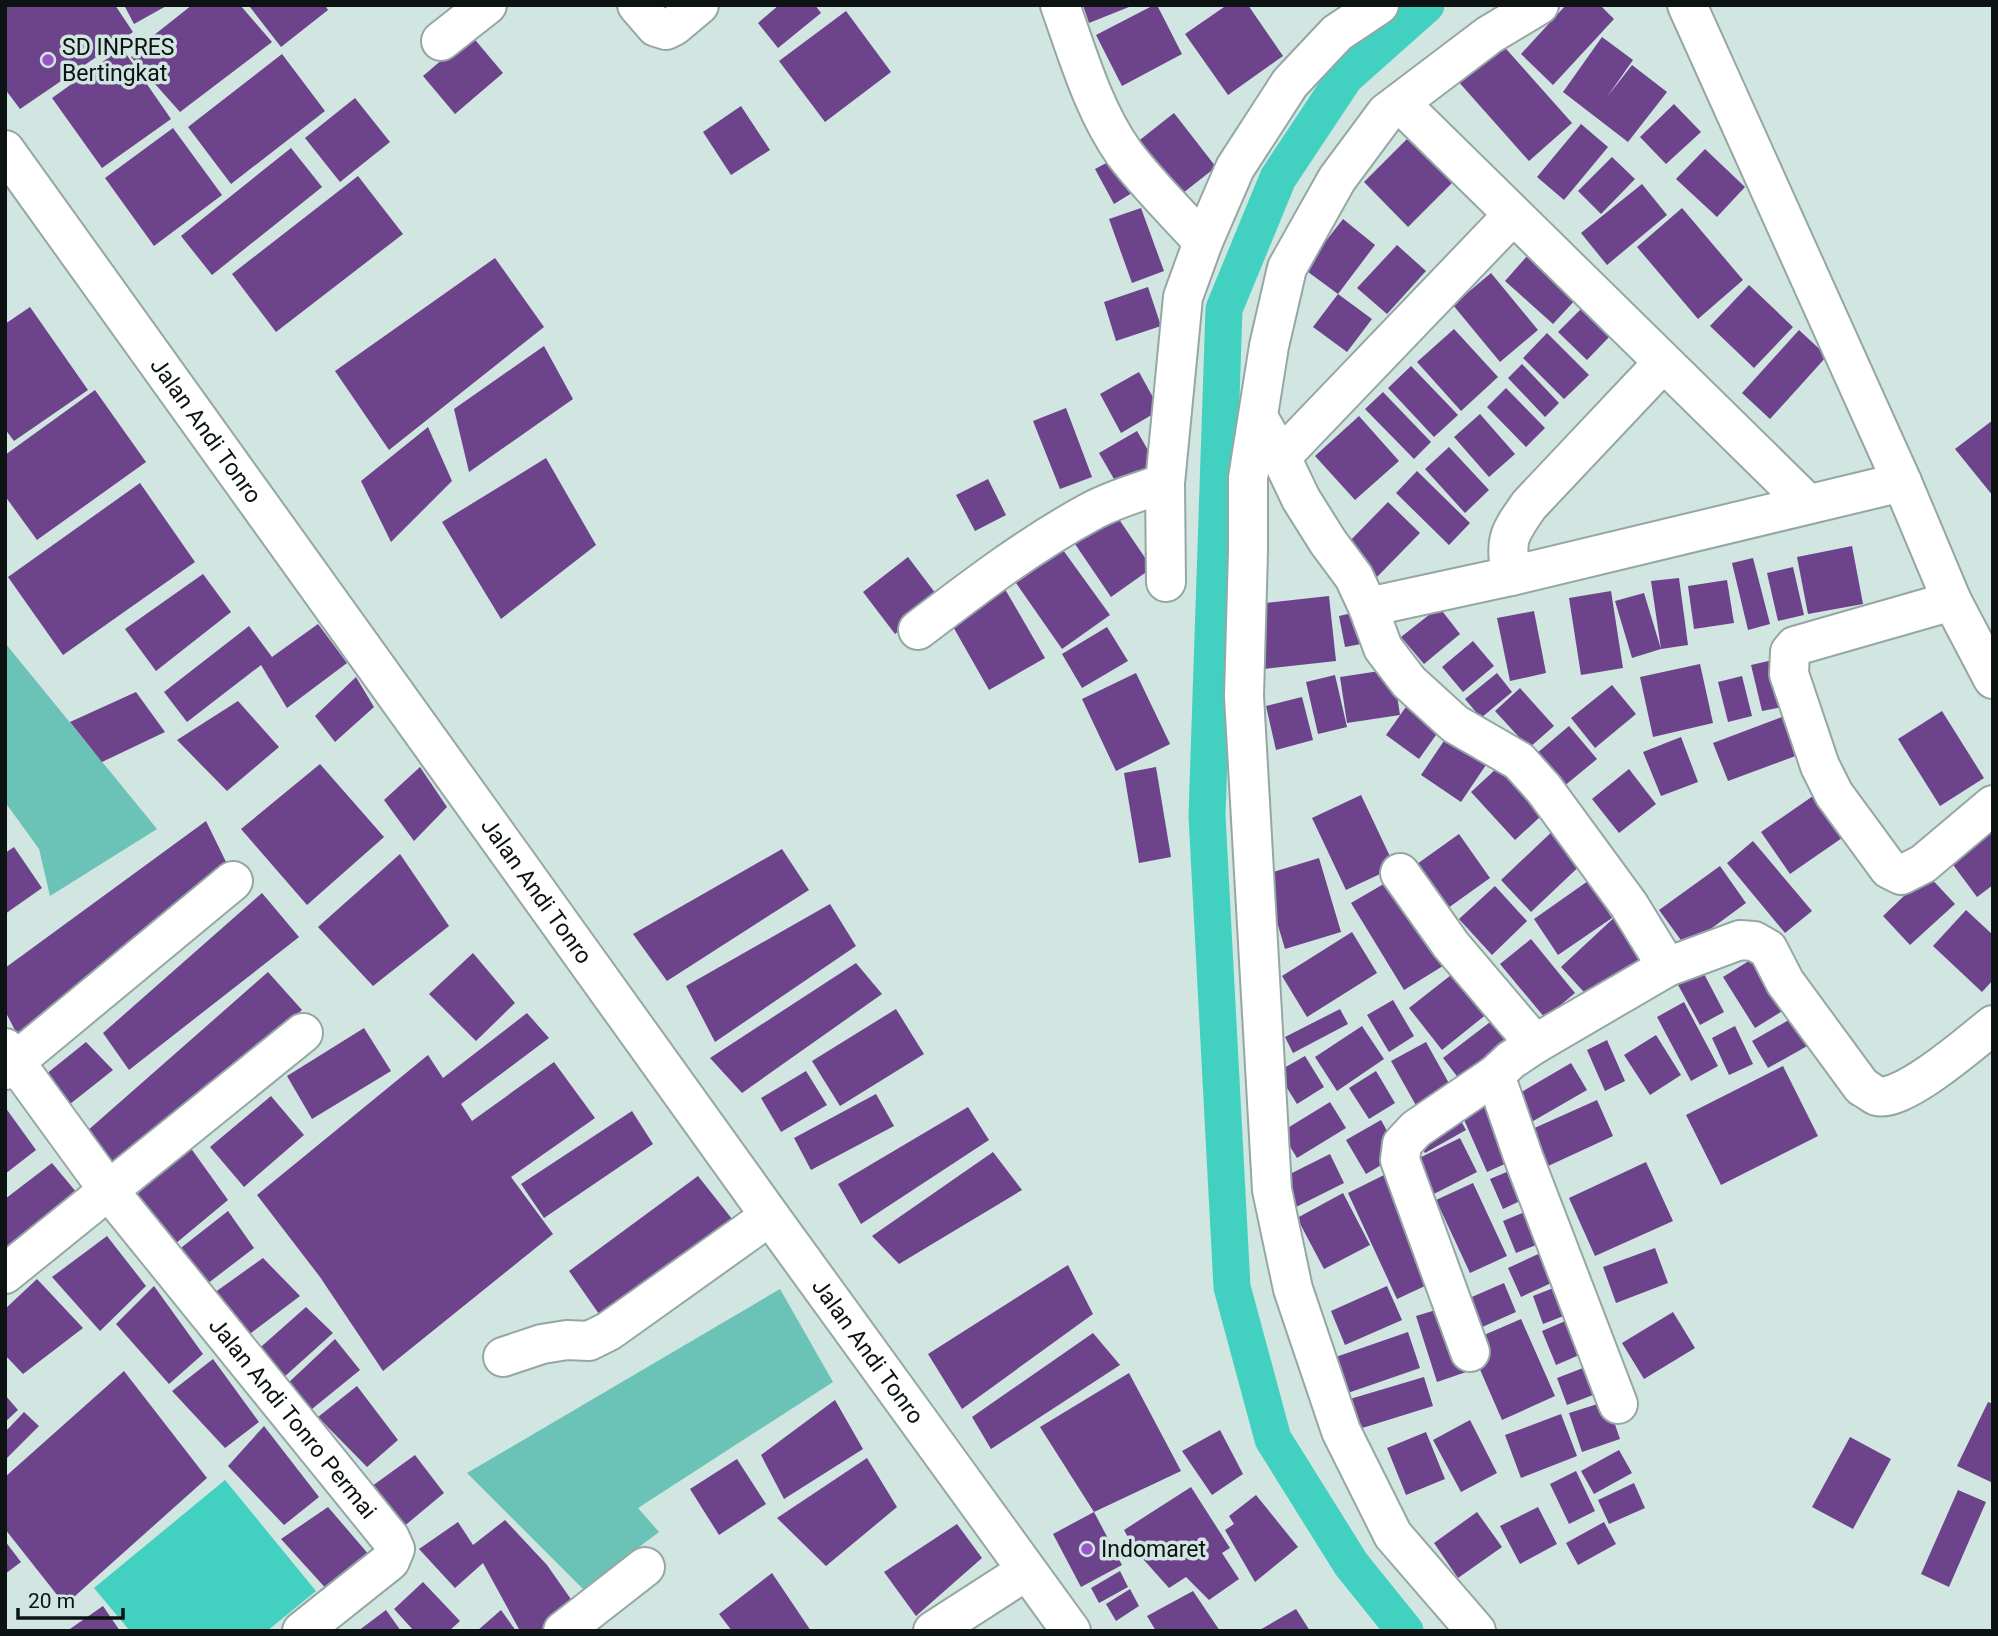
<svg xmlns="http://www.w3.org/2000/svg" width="1998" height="1636" viewBox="0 0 1998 1636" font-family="Roboto,sans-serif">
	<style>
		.green { fill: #6bc2b6 }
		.water { fill: #42d1c1 }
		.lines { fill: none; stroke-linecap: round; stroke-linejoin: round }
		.canal { stroke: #42d1c1; stroke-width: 37 }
		.building { fill: #6d438c }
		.minor-casing { stroke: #95a7a4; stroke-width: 42 }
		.tertiary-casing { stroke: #95a7a4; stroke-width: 42 }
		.minor { stroke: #fff; stroke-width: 38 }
		.tertiary { stroke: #fff; stroke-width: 38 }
		.poi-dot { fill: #9954c8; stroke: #d1e5e1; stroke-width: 2.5 }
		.labels { text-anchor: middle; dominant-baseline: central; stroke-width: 7; stroke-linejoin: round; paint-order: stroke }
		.poi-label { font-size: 23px; fill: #0c1312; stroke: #d1e5e1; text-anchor: start }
		.street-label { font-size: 23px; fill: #0c1312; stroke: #d1e5e1 }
	</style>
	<rect width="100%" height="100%" fill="#d1e5e1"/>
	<path class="green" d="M5 643 157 829 50 896 39 849 5 802Z
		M780 1289 833 1382 638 1508 659 1532 583 1589 467 1473Z"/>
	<path class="water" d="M225 1480 316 1591 267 1631H130L94 1588Z"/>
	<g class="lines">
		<path class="canal" d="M1405 1631 1351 1564 1273 1439 1232 1287 1207 816 1224 309 1278 178 1345 77 1426 5"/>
	</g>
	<path class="building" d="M5 5H115L133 32 20 109 5 89Z
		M124 5H168L134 24Z
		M192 5H240L272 42 180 112 131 57 136 53 134 51Z
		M253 5H325L328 10 281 47 250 7Z
		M779 5H815L821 13 778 48 758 23Z
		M1083 5H1134L1089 23Z
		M1154 5H1157L1182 54 1122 86 1096 35Z
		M1227 5H1248L1283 56 1228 95 1185 34Z
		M1566 5H1600L1614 19 1553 85 1521 54Z
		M846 11 891 72 825 122 779 61Z
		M471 35 503 73 455 114 423 76Z
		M1602 37 1633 60 1607 97 1632 65 1667 92 1628 142 1563 92Z
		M1500 42 1572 123 1529 161 1457 80Z
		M122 48 171 119 102 168 52 98Z
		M282 54 325 111 231 184 188 127Z
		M355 98 390 142 340 182 305 138Z
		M1674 104 1701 132 1666 164 1640 137Z
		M741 106 770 150 731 175 703 132Z
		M1174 113 1216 167 1178 197 1136 143Z
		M1581 124 1608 147 1564 200 1537 177Z
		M173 128 222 195 154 246 105 178Z
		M1407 139 1452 183 1408 227 1364 182Z
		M291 148 322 187 212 275 181 236Z
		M1705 149 1745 187 1717 217 1676 179Z
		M1612 157 1635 179 1601 214 1578 191Z
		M1114 159 1132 193 1114 204 1095 169Z
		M358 176 403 234 276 332 232 274Z
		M1642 184 1667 215 1607 265 1581 233Z
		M1141 208 1164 271 1132 283 1109 219Z
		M1682 208 1743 280 1698 319 1637 247Z
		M1343 219 1375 245 1338 294 1304 269Z
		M1397 245 1426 271 1387 314 1357 288Z
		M1528 255 1577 298 1553 324 1505 281Z
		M495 258 544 327 389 450 335 371Z
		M1491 273 1538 330 1500 362 1453 305Z
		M1749 285 1793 327 1754 368 1710 326Z
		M1148 287 1161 326 1116 341 1104 302Z
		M1338 294 1372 319 1347 352 1313 327Z
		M30 307 88 390 14 441 5 429V324Z
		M1583 307 1611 335 1587 360 1558 332Z
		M1454 329 1498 377 1461 411 1417 362Z
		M1799 330 1827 356 1770 419 1742 393Z
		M1547 333 1589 375 1564 399 1523 358Z
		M544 346 573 399 469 472 454 409Z
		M1522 364 1559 403 1545 417 1508 378Z
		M1411 366 1458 415 1434 437 1388 388Z
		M1139 372 1160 410 1121 433 1100 394Z
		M1506 388 1545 428 1526 447 1487 407Z
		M95 390 146 462 37 540 5 496V455Z
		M1383 392 1431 442 1414 459 1365 409Z
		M1066 408 1092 477 1060 489 1033 421Z
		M1480 414 1515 454 1489 477 1454 437Z
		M1359 416 1399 461 1355 500 1315 456Z
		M1993 420V496L1955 449Z
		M428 427 452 481 391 542 361 481Z
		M1137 431 1156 464 1118 486 1099 453Z
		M1449 447 1489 490 1465 513 1425 469Z
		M546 458 596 545 501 619 442 522Z
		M1417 471 1470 523 1449 545 1396 493Z
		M988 479 1006 515 975 531 956 495Z
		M140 483 195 562 63 655 8 577Z
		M1388 502 1420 533 1377 577 1345 546Z
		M1114 512 1152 568 1111 597 1073 541Z
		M1852 546 1863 604 1808 614 1797 557Z
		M1063 550 1110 615 1062 649 1016 583Z
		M908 557 939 598 895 634 863 592Z
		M1753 558 1770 624 1748 630 1732 563Z
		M1793 567 1804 615 1778 621 1767 573Z
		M203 574 231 612 156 671 125 629Z
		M1679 578 1688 645 1661 649 1632 658 1615 601 1644 593 1661 649 1651 581Z
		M1727 580 1734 623 1694 629 1688 586Z
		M1002 584 1045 658 989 690 947 616Z
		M1611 591 1623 668 1581 675 1569 598Z
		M1329 596 1336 661 1264 669 1257 604Z
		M1439 607 1460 634 1424 664 1401 637Z
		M1366 610 1372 642 1345 647 1339 616Z
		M1534 611 1546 673 1510 681 1497 618Z
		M318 624 347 663 287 708 261 665 187 722 164 692 249 626 272 657Z
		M1107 627 1128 661 1082 688 1062 654Z
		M1473 641 1494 666 1463 692 1442 667Z
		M1777 659 1788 706 1762 711 1751 665Z
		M1700 664 1713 723 1653 737 1640 677Z
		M1393 669 1400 715 1347 723 1340 677Z
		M1136 673 1170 744 1116 771 1082 699Z
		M1497 673 1512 692 1481 718 1465 699Z
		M1335 675 1347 727 1318 734 1306 682Z
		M1742 676 1752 716 1728 722 1718 682Z
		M356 677 374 707 335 742 315 716Z
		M1612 685 1636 714 1595 748 1571 718Z
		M1520 688 1554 726 1529 748 1495 711Z
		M136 692 165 732 102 762 70 722Z
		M1302 697 1313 740 1276 750 1266 706Z
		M1413 697 1446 721 1419 759 1386 735Z
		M238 701 279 747 227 791 177 740Z
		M1942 711 1984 778 1940 806 1898 739Z
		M1787 715 1801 754 1728 781 1713 743Z
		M1454 726 1494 753 1461 802 1421 775Z
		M1569 726 1597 759 1563 787 1536 754Z
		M1681 737 1698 782 1661 796 1643 752Z
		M1509 757 1553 805 1515 840 1471 792Z
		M320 764 384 837 307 905 241 829Z
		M420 767 447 807 414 841 384 800Z
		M1156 767 1171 857 1139 863 1124 773Z
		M1629 769 1656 804 1619 833 1592 799Z
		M1361 795 1395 867 1346 890 1312 818Z
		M1813 796 1842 838 1790 874 1761 832Z
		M206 821 227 864 17 1034 5 1011V968Z
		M1993 821V885L1977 897 1945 854Z
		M1558 826 1588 858 1531 912 1501 880Z
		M1459 834 1490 878 1448 908 1417 864Z
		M1753 841 1812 911 1785 933 1727 863Z
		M14 847 42 888 5 914V853Z
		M782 849 809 890 667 981 633 934Z
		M400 854 449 926 373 986 318 927Z
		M1319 858 1341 932 1285 949 1263 875Z
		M1720 866 1746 903 1686 947 1659 910Z
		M1927 874 1955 904 1910 945 1883 916Z
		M1399 875 1451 961 1404 990 1351 903Z
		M1588 881 1612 918 1558 955 1534 919Z
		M1495 886 1527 921 1492 955 1459 919Z
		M262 893 299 937 129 1070 103 1033Z
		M830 904 856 946 715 1042 686 986Z
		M1966 910 1993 935V980L1982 992 1933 946Z
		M1618 914 1651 949 1593 1002 1561 967Z
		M1352 932 1377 973 1307 1017 1282 976Z
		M1531 939 1575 993 1545 1018 1500 964Z
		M473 953 515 1003 476 1041 429 994Z
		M1760 954 1792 1005 1755 1028 1723 977Z
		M856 963 882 994 742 1093 710 1058Z
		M1460 968 1493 1009 1442 1050 1409 1008Z
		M1702 970 1724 1012 1700 1025 1677 983Z
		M268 972 302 1010 117 1172 86 1132Z
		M1393 1000 1414 1036 1389 1052 1367 1015Z
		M1684 1002 1718 1066 1691 1081 1657 1017Z
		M896 1009 924 1054 840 1106 812 1061Z
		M1340 1009 1348 1024 1293 1053 1285 1037Z
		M527 1013 549 1038 461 1104 472 1121 554 1062 595 1118 511 1177 553 1234 383 1371 320 1277 257 1195 428 1055 443 1078Z
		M1502 1013 1525 1044 1466 1088 1443 1058Z
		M1794 1017 1809 1045 1768 1068 1752 1041Z
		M1362 1026 1384 1059 1337 1091 1315 1057Z
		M1735 1026 1753 1064 1729 1075 1712 1038Z
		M364 1028 391 1071 312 1119 287 1076Z
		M1656 1035 1681 1075 1650 1095 1624 1055Z
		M1607 1040 1625 1081 1605 1091 1587 1050Z
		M86 1042 113 1070 65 1108 40 1079Z
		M1426 1042 1456 1096 1422 1116 1391 1061Z
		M1305 1056 1324 1087 1297 1104 1277 1072Z
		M1571 1063 1587 1090 1528 1124 1513 1097Z
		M1783 1066 1818 1136 1721 1185 1686 1115Z
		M806 1071 827 1105 781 1132 761 1098Z
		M1376 1071 1395 1103 1369 1119 1349 1088Z
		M1490 1093 1518 1158 1487 1172 1458 1106Z
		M876 1094 894 1126 811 1170 794 1138Z
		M271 1096 304 1135 244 1187 210 1147Z
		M1597 1100 1613 1136 1546 1167 1530 1130Z
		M1330 1102 1346 1128 1297 1158 1281 1132Z
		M5 1107 36 1150 5 1174Z
		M968 1107 989 1140 861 1224 838 1184Z
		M1455 1110 1466 1130 1425 1153 1413 1134Z
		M632 1111 653 1144 544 1218 521 1184Z
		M1381 1120 1400 1154 1366 1174 1346 1140Z
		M1460 1138 1477 1172 1422 1200 1405 1165Z
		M190 1147 228 1200 175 1244 133 1198Z
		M993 1152 1022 1190 899 1264 872 1236Z
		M1330 1154 1344 1183 1296 1207 1282 1178Z
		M1646 1162 1673 1221 1595 1256 1569 1198Z
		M52 1163 82 1199 5 1261V1199Z
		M1521 1166 1533 1195 1503 1209 1490 1179Z
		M1390 1172 1440 1279 1397 1299 1348 1193Z
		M698 1176 740 1229 606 1324 569 1271Z
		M1473 1183 1507 1256 1470 1273 1436 1200Z
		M1343 1193 1370 1245 1324 1269 1297 1218Z
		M1537 1207 1549 1240 1516 1253 1503 1221Z
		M228 1211 254 1248 207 1284 177 1251Z
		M107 1236 146 1286 100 1331 52 1277Z
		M1655 1248 1668 1283 1616 1303 1603 1267Z
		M1547 1250 1560 1279 1521 1297 1508 1268Z
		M263 1258 300 1296 247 1336 214 1293Z
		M1068 1265 1093 1314 962 1409 928 1354Z
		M37 1279 83 1328 23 1374 5 1355V1309Z
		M1504 1283 1516 1312 1471 1332 1458 1303Z
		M1561 1285 1571 1313 1543 1324 1533 1296Z
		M154 1286 203 1354 169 1384 116 1324Z
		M1387 1286 1402 1320 1345 1345 1331 1311Z
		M1449 1306 1469 1371 1437 1382 1416 1316Z
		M306 1307 333 1333 283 1378 254 1353Z
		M1673 1312 1695 1348 1644 1379 1622 1343Z
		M1577 1316 1591 1350 1556 1365 1542 1331Z
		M1521 1319 1555 1396 1502 1420 1468 1342Z
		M1408 1332 1420 1368 1342 1395 1330 1359Z
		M1093 1333 1120 1365 991 1449 972 1417Z
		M335 1339 360 1370 312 1409 286 1385Z
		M213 1359 259 1422 225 1448 172 1391Z
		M1596 1363 1606 1390 1567 1405 1557 1378Z
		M124 1371 207 1478 65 1605 5 1529V1477Z
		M1129 1373 1181 1471 1094 1512 1040 1427Z
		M1424 1377 1433 1406 1359 1429 1350 1399Z
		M357 1386 398 1440 367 1467 318 1417Z
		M5 1395 18 1410 5 1422Z
		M835 1400 863 1449 784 1499 761 1455Z
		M1607 1401 1620 1439 1582 1452 1569 1413Z
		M1988 1402 1993 1404V1483L1957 1466Z
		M24 1412 39 1426 5 1460V1432Z
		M1561 1414 1577 1456 1521 1478 1505 1435Z
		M1470 1420 1497 1473 1461 1492 1433 1440Z
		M264 1426 319 1497 284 1525 228 1466Z
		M1220 1430 1243 1474 1212 1495 1182 1451Z
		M1426 1432 1445 1479 1406 1495 1387 1448Z
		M1850 1437 1891 1459 1853 1529 1812 1507Z
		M1619 1450 1632 1473 1594 1494 1581 1471Z
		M415 1455 444 1493 402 1528 368 1489Z
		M867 1458 897 1507 826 1566 777 1518Z
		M737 1459 766 1504 719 1535 690 1489Z
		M1576 1471 1595 1511 1569 1524 1550 1484Z
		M1634 1483 1645 1508 1609 1524 1598 1500Z
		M1191 1487 1230 1548 1222 1553 1239 1579 1209 1600 1186 1577 1169 1588 1135 1550 1124 1530Z
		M1958 1490 1986 1502 1949 1587 1921 1574Z
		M1256 1495 1298 1547 1255 1582 1225 1530 1234 1524 1229 1516Z
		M328 1507 370 1556 330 1593 281 1539Z
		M1538 1507 1557 1544 1520 1564 1500 1526Z
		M1094 1512 1122 1565 1081 1587 1053 1534Z
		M1477 1512 1502 1547 1458 1578 1434 1543Z
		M505 1520 547 1565 575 1605 543 1631H520L483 1563 455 1588 419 1549 458 1522 473 1545Z
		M1604 1522 1616 1544 1578 1565 1566 1543Z
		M957 1524 982 1558 916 1616 884 1572Z
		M5 1541 21 1562 5 1574Z
		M1120 1571 1128 1587 1099 1603 1091 1588Z
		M772 1573 811 1631H732L719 1614Z
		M423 1582 460 1621 449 1631H414L394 1609Z
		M1130 1589 1139 1606 1116 1621 1106 1604Z
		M1193 1591 1220 1631H1156L1147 1616Z
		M103 1606 120 1631H67Z
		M1296 1609 1310 1631H1258Z
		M386 1610 401 1631H358Z
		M501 1610 516 1631H477Z"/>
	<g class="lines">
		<g class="minor-casing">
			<g id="minor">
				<path d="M637 5 656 27 666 30 674 26 699 5"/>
				<path d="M1060 5C1078 55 1093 109 1124 153 1147 184 1177 213 1203 242"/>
				<path d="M1687 5 1902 482 1952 601 1993 679"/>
				<path d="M441 41 487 5"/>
				<path d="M1408 111 1808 504"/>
				<path d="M1258 417 1281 457 1301 499 1328 542 1354 577 1368 607 1383 648 1409 682 1455 724 1519 761 1544 789 1629 905 1667 967 1740 940 1754 941 1768 949 1785 982 1862 1087C1867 1089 1872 1094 1877 1096 1902 1103 1972 1042 1993 1025"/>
				<path d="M1281 457 1512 216"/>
				<path d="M1511 576C1505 539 1508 535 1529 505L1663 363"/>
				<path d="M1166 582 1165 483 1183 297 1203 242 1235 168 1290 83 1337 33 1379 5"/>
				<path d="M1952 601 1795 646 1790 652 1789 674 1820 766 1834 794 1889 869 1901 875 1923 864 1993 805"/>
				<path d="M1368 607 1511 576 1902 482"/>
				<path d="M918 630C973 588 1029 545 1090 512 1113 499 1140 492 1165 483"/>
				<path d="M1400 873 1451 945 1535 1044"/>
				<path id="s1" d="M5 1048 109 1191 390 1538 395 1549 390 1561 302 1631"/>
				<path d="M5 1070 233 881"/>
				<path d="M1495 1075 1524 1159 1618 1404"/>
				<path d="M5 1274 303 1033"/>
				<path d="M1470 1352 1400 1160 1402 1144 1416 1129 1495 1075 1511 1060 1535 1044 1667 967"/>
				<path d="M503 1357 542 1344 567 1340 589 1341 609 1331 770 1216"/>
				<path d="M563 1631 645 1567"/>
				<path d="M933 1631 1026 1571"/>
				<path d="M1476 1631 1393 1535 1341 1431 1293 1289 1272 1190 1244 696 1248 551V478L1269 346 1287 268 1337 179 1386 113 1489 35 1539 5"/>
			</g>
		</g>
		<g class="tertiary-casing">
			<g id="tertiary">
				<path id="s2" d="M5 150 770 1216 1071 1631"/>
			</g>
		</g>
		<use href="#minor" class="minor"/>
		<use href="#tertiary" class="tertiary"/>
	</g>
	<g class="poi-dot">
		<circle cx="48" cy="60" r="7"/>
		<circle cx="1087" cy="1549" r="7"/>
	</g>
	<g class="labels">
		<g class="poi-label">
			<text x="62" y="47">SD INPRES<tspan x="62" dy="26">Bertingkat</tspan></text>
			<text x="1101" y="1549">Indomaret</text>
		</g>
		<g class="street-label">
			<text stroke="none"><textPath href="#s2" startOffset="345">Jalan Andi Tonro</textPath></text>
			<text stroke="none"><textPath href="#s2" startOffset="912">Jalan Andi Tonro</textPath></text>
			<text stroke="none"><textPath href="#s2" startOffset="1479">Jalan Andi Tonro</textPath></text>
			<text stroke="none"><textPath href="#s1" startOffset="469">Jalan Andi Tonro Permai</textPath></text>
		</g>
	</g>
	<rect width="1998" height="1636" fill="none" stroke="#0c1312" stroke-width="14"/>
	<path d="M18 1608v10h105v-10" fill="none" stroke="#0c1312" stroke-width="3.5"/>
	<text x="28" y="1608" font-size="21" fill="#0c1312" stroke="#d1e5e1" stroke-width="5" paint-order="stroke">20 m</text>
</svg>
